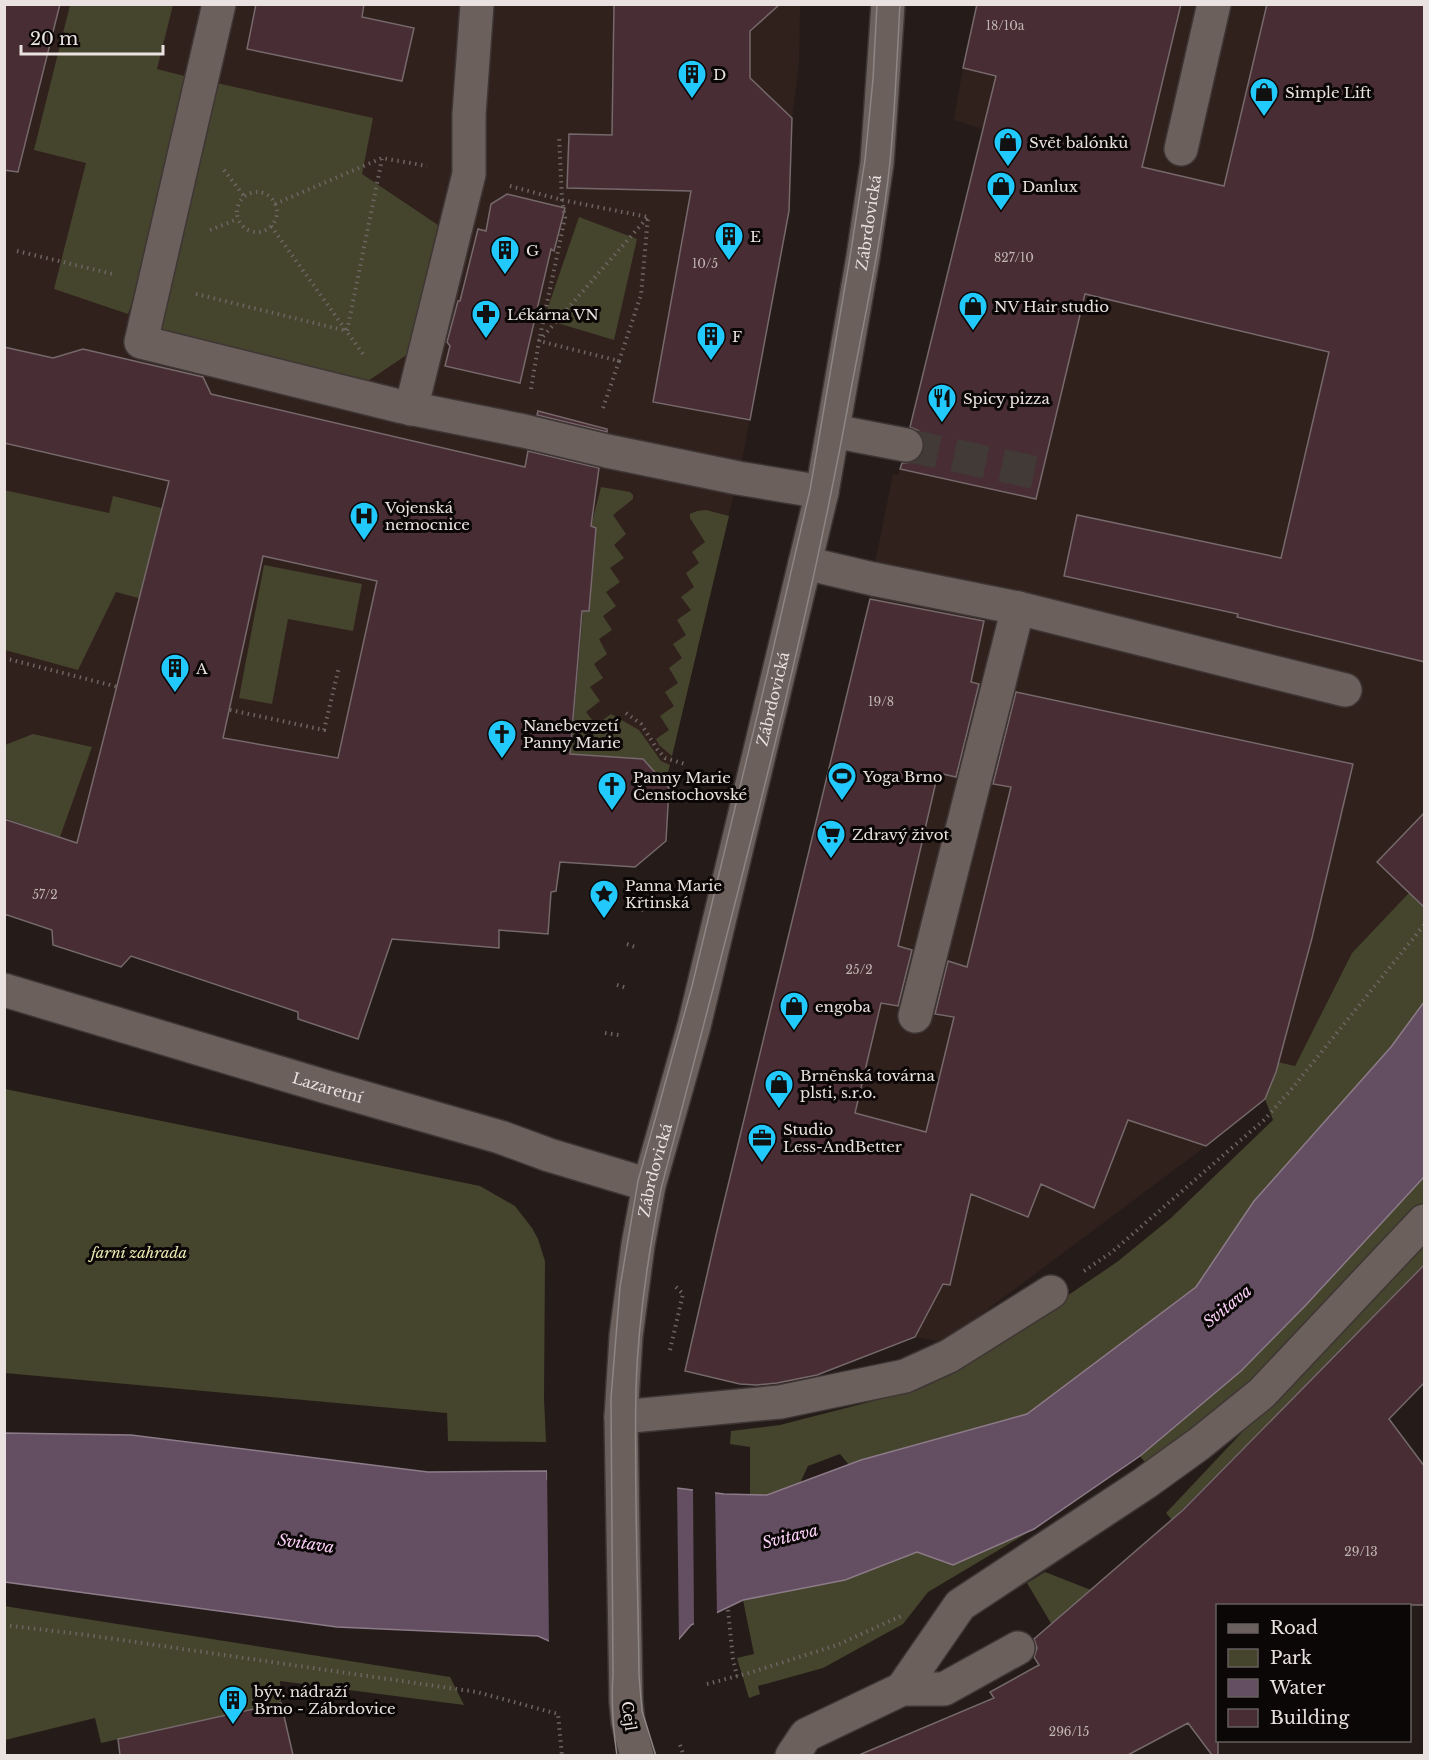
<svg xmlns="http://www.w3.org/2000/svg" width="1429" height="1760" viewBox="0 0 1429 1760" font-family="'Libre Baskerville',serif">
	<style>
		.built { fill: #31211d }
		.green { fill: #45442d }
		.water { fill: #644f62; stroke: #8c7b88; stroke-width: 1.5 }
		.pier { fill: #251c19 }
		.building { fill: #482e34; stroke: #75696b; stroke-width: 1.5; fill-rule: evenodd }
		.lines { fill: none; stroke-linecap: round; stroke-linejoin: round }
		.minor-tunnel { stroke: #423a37; stroke-width: 33; stroke-dasharray: 33 16; stroke-linecap: butt }
		.minor-casing { stroke: #3e3635; stroke-width: 36 }
		.path { stroke: #6d6562; stroke-width: 4; stroke-dasharray: 1.5 4.5; stroke-linecap: butt }
		.minor { stroke: #6b605c; stroke-width: 33 }
		.tram { stroke: #8e8684; stroke-width: 1.5 }
		.labels { text-anchor: middle; dominant-baseline: central; stroke-width: 6; stroke-linejoin: round; paint-order: stroke }
		.number-label { font-size: 12px; fill: #c1b5b5 }
		.poi-label { font-size: 15px; fill: #e9e2e0; stroke: #0b0706; text-anchor: start }
		.street-label { font-size: 15px; fill: #e9e2e0; stroke: #0b0706 }
		.park-label { font-size: 15px; font-style: italic; fill: #eae8b1; stroke: #0b0706 }
		.water-label { font-size: 16px; font-style: italic; fill: #fed3fa; stroke: #0b0706 }
	</style>
	<rect width="100%" height="100%" fill="#251c19"/>
	<path class="built" d="M5 5H800L799 63 792 118 786 223 743 455 670 765 665 783 643 759 590 755 579 762 590 579 357 933 391 942 359 1038 298 1019V1012L128 955 122 966 53 943 54 930 5 914Z
		M977 5H1424V877L1352 953 1295 1066 1278 1062 1276 1072 1265 1099 1206 1146 944 1342 915 1337 784 1388 740 1384 685 1371 857 657 870 599 875 563 893 474 898 475 900 469 983 129 954 120 963 68Z"/>
	<path class="green" d="M70 5H173L157 69 196 79 159 229 128 314 54 289 86 163 34 150Z
		M212 82 373 118 362 174 438 225 408 354 362 385 149 332Z
		M579 217 637 239 614 340 544 319Z
		M601 487 630 492 633 495V499L613 515 626 534 614 545 624 558 610 568 620 582 606 592 616 606 603 616 612 630 599 639 607 654 594 664 603 678 590 687 600 701 586 712 596 725 611 714 639 730 661 761 670 765 665 783 643 759 590 755 579 762 570 760 583 611 589 610 596 528 591 526Z
		M4 490 109 513 113 496 165 509 142 599 116 592 78 670 5 650Z
		M706 510 729 516 672 756 659 745 656 739 669 730 660 716 674 706 665 692 678 683 669 668 682 658 673 644 686 635 677 620 691 610 681 597 694 587 686 573 699 563 692 552 705 542 690 518V514L697 511Z
		M264 565 362 584 353 631 288 619 272 704 239 698Z
		M33 734 92 747 60 837 5 818V745Z
		M1424 877V1002L1391 1047 1254 1201 1196 1287 1027 1414 849 1465 840 1454 808 1466 800 1483 767 1495H750V1447L730 1444 731 1431 780 1425 904 1393 1039 1315 1117 1262 1171 1218 1273 1120 1265 1099 1276 1072 1278 1062 1295 1066 1352 953Z
		M5 1089 480 1186 515 1206 532 1228 538 1239 545 1261 544 1399 546 1442 448 1441 447 1413 5 1373Z
		M1424 1177V1202L1274 1361 1190 1436 1148 1466 1140 1456 1241 1371 1305 1306Z
		M1424 1239V1264L1172 1520 1166 1513Z
		M1034 1529 928 1592 903 1624 823 1668 758 1686 760 1694 749 1698 737 1658 754 1654 743 1600 845 1580 917 1552 953 1565Z
		M1045 1572 1091 1590 1039 1665 1028 1646 1055 1630 1027 1583Z
		M4 1606 450 1677 464 1705 280 1681 281 1703 101 1743 95 1718 5 1740Z"/>
	<path class="water" d="M1424 1002V1177L1305 1306 1241 1371 1140 1456 1034 1529 953 1565 917 1552 845 1580 743 1600 691 1625 679 1639 577 1637 549 1641 538 1636 337 1627 5 1582V1433L131 1435 428 1472 547 1471V1479L655 1482 677 1488 724 1494 767 1495 861 1460 1027 1414 1196 1287 1254 1201 1391 1047Z"/>
	<path class="pier" d="M547 1468 549 1469 550 1476 655 1479 677 1485 679 1642 577 1640 549 1644Z
		M693 1487 715 1490 717 1616 694 1627Z"/>
	<path class="building" d="M4 4H60L18 172 4 170Z
		M256 4H364L362 17 414 28 402 81 247 49Z
		M614 4H780L750 31V78L792 118 789 211 750 420 653 402 691 191 567 188 569 134 612 135Z
		M977 4H1181L1142 167 1224 186 1267 4H1425V662L1237 617 1238 614 1064 576 1077 515 1281 558 1329 352 1085 294 1036 499 900 469 902 463 913 462 921 457 924 449 923 438 919 431 910 427 996 76 963 68Z
		M507 194 565 208 554 251 551 249 520 383 445 366 450 346 447 342 458 301H460L478 229 486 231 491 204Z
		M4 347 53 358 83 349 203 377 211 394 525 467 528 451 599 468 591 526 596 528 589 611H582L570 754 643 759 669 788 666 841 635 867 560 862 556 891 551 892 548 934 499 930V948L392 939 358 1039 298 1019V1012L131 956 121 967 53 945 52 930 4 914V819L77 843 169 481 4 443ZM263 556 377 581 338 758 223 738Z
		M538 411 607 429V432L537 415Z
		M870 599 984 621 971 682 979 684 956 777 938 773 898 946 912 950 898 1006 881 1003 855 1113 926 1132 954 1017 935 1014 948 961 967 967 1011 787 993 784 1016 692 1353 764 1312 938 1276 1072 1265 1099 1206 1146 1128 1120 1094 1208 1041 1184 1028 1217 971 1194 950 1285 943 1284 915 1337 817 1375 777 1383 756 1385 740 1384 685 1371 717 1231Z
		M1425 812V908L1377 862Z
		M1425 1264V1382L1389 1419 1425 1467V1605H1218V1755H1212L1188 1723 1128 1755H859L994 1698 990 1692 1039 1665 1034 1657 1037 1648 1034 1639 1183 1510Z
		M281 1703 293 1755H120L118 1739Z"/>
	<g class="lines">
		<path class="minor-tunnel" d="M906 445 1042 474"/>
		<g class="minor-casing">
			<g id="minor">
				<path d="M219 4 141 342 399 406 524 431 607 451 738 478 822 492"/>
				<path d="M1181 149 1214 4"/>
				<path d="M411 409 469 174V114L477 4"/>
				<path d="M833 431 906 445"/>
				<path d="M805 563 873 579 1018 608 1345 690"/>
				<path id="s1" d="M4 990 330 1088 500 1137 549 1155 649 1185"/>
				<path d="M915 1016 1018 608"/>
				<path d="M621 1417 780 1402 905 1376 949 1356 1051 1292"/>
				<path d="M902 1689 960 1605 1145 1483 1199 1444 1262 1393 1424 1221"/>
				<path id="s2" d="M637 1756 628 1722 626 1701 621 1417 626 1336 638 1245 649 1185 694 1026 822 492 863 257 877 163 888 4"/>
				<path d="M792 1756 806 1735 902 1689H944L1018 1648"/>
			</g>
		</g>
		<path class="path" d="M224 170 244 196
			M510 186 562 200 648 217 641 295 619 361 539 341 648 217
			M237 212a20 20 0 1 1 40 0a20 20 0 1 1-40 0Z
			M275 204 382 158 427 166
			M271 226 363 354
			M210 230 238 219
			M17 251 113 274
			M196 294 347 331 382 159
			M531 389 539 341 565 218 562 200 559 135
			M603 408 619 361
			M4 658 118 687
			M230 710 324 730 339 667
			M626 713 641 724 657 749 665 758 685 764
			M636 908 647 911
			M627 944 638 948
			M617 985 627 988
			M605 1033 619 1035
			M1084 1271 1112 1252 1265 1119 1290 1091 1424 925
			M670 1350 683 1294 676 1287
			M728 1610 733 1659 737 1676
			M4 1625 87 1635 477 1692 558 1714 562 1756
			M707 1684 749 1673 837 1645 901 1616
			M680 1745 684 1756"/>
		<use href="#minor" class="minor"/>
		<path class="tram" d="M617 1756C613 1728 611 1703 613 1675L611 1398 620 1287 638 1181 692 986 768 671 810 490 850 257 865 160 873 79 877 4
			M656 1756 642 1711 639 1675C638 1580 634 1484 636 1388 638 1321 648 1255 661 1189 730 922 803 656 852 384 866 311 882 237 890 162 895 110 897 57 900 4"/>
	</g>
	<defs>
		<g id="building-pin" transform="scale(1.5)"><path d="M0 17L-7.5 6A9.5 9.5 0 1 1 7.5 6Z" fill="#21c9fd" stroke="#0b0706"/><path d="M-4-6H4V6H1V3H-1V6H-4ZM-2.5-4.3h1.7v1.8h-1.7ZM.8-4.3h1.7v1.8H.8ZM-2.5-1h1.7V.8h-1.7ZM.8-1h1.7V.8H.8Z" fill="#111"/></g>
		<g id="shop-pin" transform="scale(1.5)"><path d="M0 17L-7.5 6A9.5 9.5 0 1 1 7.5 6Z" fill="#21c9fd" stroke="#0b0706"/><path d="M-5-2.5h2.3a2.7 3.5 0 0 1 5.4 0H5L5.5 6h-11ZM-1.5-2.5h3a1.5 2.3 0 0 0-3 0Z" fill="#111"/></g>
		<g id="pharmacy-pin" transform="scale(1.5)"><path d="M0 17L-7.5 6A9.5 9.5 0 1 1 7.5 6Z" fill="#21c9fd" stroke="#0b0706"/><path d="M-2-6h4v4h4v4h-4v4h-4v-4h-4v-4h4Z" fill="#111"/></g>
		<g id="restaurant-pin" transform="scale(1.5)"><path d="M0 17L-7.5 6A9.5 9.5 0 1 1 7.5 6Z" fill="#21c9fd" stroke="#0b0706"/><path d="M-5-6h1v4h1v-4h1v4h1v-4h1v5L-1.5 .5V6h-2V.5L-5-1ZM5-6V6H3V1.5H1.5Q1.5-4 5-6Z" fill="#111"/></g>
		<g id="hospital-pin" transform="scale(1.5)"><path d="M0 17L-7.5 6A9.5 9.5 0 1 1 7.5 6Z" fill="#21c9fd" stroke="#0b0706"/><path d="M-5-5h3v3.5h4V-5h3V5h-3V1.5h-4V5h-3Z" fill="#111"/></g>
		<g id="church-pin" transform="scale(1.5)"><path d="M0 17L-7.5 6A9.5 9.5 0 1 1 7.5 6Z" fill="#21c9fd" stroke="#0b0706"/><path d="M-1.2-6h2.4v3.5h3.3v2.4h-3.3V6h-2.4V-.1h-3.3v-2.4h3.3Z" fill="#111"/></g>
		<g id="stadium-pin" transform="scale(1.5)"><path d="M0 17L-7.5 6A9.5 9.5 0 1 1 7.5 6Z" fill="#21c9fd" stroke="#0b0706"/><path d="M0-5a6.5 5 0 1 0 0 10a6.5 5 0 1 0 0-10ZM-3.5-1.8h7v3.6h-7Z" fill="#111"/></g>
		<g id="supermarket-pin" transform="scale(1.5)"><path d="M0 17L-7.5 6A9.5 9.5 0 1 1 7.5 6Z" fill="#21c9fd" stroke="#0b0706"/><path d="M-6-5.5h2.5l.6 2H6L4.5 2H-2.5L-4.4-4H-6ZM-1.5 3.2a1.3 1.3 0 1 0 .1 0ZM3 3.2a1.3 1.3 0 1 0 .1 0Z" fill="#111"/></g>
		<g id="sight-pin" transform="scale(1.5)"><path d="M0 17L-7.5 6A9.5 9.5 0 1 1 7.5 6Z" fill="#21c9fd" stroke="#0b0706"/><path d="M0-6L1.8-2.2L6-1.7L2.9 1.2L3.7 5.4L0 3.3L-3.7 5.4L-2.9 1.2L-6-1.7L-1.8-2.2Z" fill="#111"/></g>
		<g id="office-pin" transform="scale(1.5)"><path d="M0 17L-7.5 6A9.5 9.5 0 1 1 7.5 6Z" fill="#21c9fd" stroke="#0b0706"/><path d="M-6-3h4V-5.5h4V-3h4V5H-6ZM-1-4.5V-3h2v-1.5ZM-6 0V1H6V0Z" fill="#111"/></g>
	</defs>
	<g fill-rule="evenodd">
		<use href="#building-pin" x="692" y="74"/>
		<use href="#shop-pin" x="1264" y="92"/>
		<use href="#shop-pin" x="1008" y="142"/>
		<use href="#shop-pin" x="1001" y="186"/>
		<use href="#building-pin" x="729" y="236"/>
		<use href="#building-pin" x="505" y="250"/>
		<use href="#shop-pin" x="973" y="306"/>
		<use href="#pharmacy-pin" x="486" y="314"/>
		<use href="#building-pin" x="711" y="336"/>
		<use href="#restaurant-pin" x="942" y="398"/>
		<use href="#hospital-pin" x="364" y="516"/>
		<use href="#building-pin" x="175" y="668"/>
		<use href="#church-pin" x="502" y="734"/>
		<use href="#stadium-pin" x="842" y="776"/>
		<use href="#church-pin" x="612" y="786"/>
		<use href="#supermarket-pin" x="831" y="834"/>
		<use href="#sight-pin" x="604" y="894"/>
		<use href="#shop-pin" x="794" y="1006"/>
		<use href="#shop-pin" x="779" y="1084"/>
		<use href="#office-pin" x="762" y="1138"/>
		<use href="#building-pin" x="233" y="1700"/>
	</g>
	<g class="labels">
		<g class="number-label">
			<text x="1005" y="25">18/10a</text>
			<text x="1014" y="257">827/10</text>
			<text x="705" y="263">10/5</text>
			<text x="881" y="701">19/8</text>
			<text x="45" y="894">57/2</text>
			<text x="859" y="969">25/2</text>
			<text x="1361" y="1551">29/13</text>
			<text x="1069" y="1731">296/15</text>
		</g>
		<g class="poi-label">
			<text x="713" y="74">D</text>
			<text x="1285" y="92">Simple Lift</text>
			<text x="1029" y="142">Svět balónků</text>
			<text x="1022" y="186">Danlux</text>
			<text x="750" y="236">E</text>
			<text x="526" y="250">G</text>
			<text x="994" y="306">NV Hair studio</text>
			<text x="507" y="314">Lékárna VN</text>
			<text x="732" y="336">F</text>
			<text x="963" y="398">Spicy pizza</text>
			<text x="385" y="507">Vojenská<tspan x="385" dy="17">nemocnice</tspan></text>
			<text x="196" y="668">A</text>
			<text x="523" y="725">Nanebevzetí<tspan x="523" dy="17">Panny Marie</tspan></text>
			<text x="863" y="776">Yoga Brno</text>
			<text x="633" y="777">Panny Marie<tspan x="633" dy="17">Čenstochovské</tspan></text>
			<text x="852" y="834">Zdravý život</text>
			<text x="625" y="885">Panna Marie<tspan x="625" dy="17">Křtinská</tspan></text>
			<text x="815" y="1006">engoba</text>
			<text x="800" y="1075">Brněnská továrna<tspan x="800" dy="17">plsti, s.r.o.</tspan></text>
			<text x="783" y="1129">Studio<tspan x="783" dy="17">Less-AndBetter</tspan></text>
			<text x="254" y="1691">býv. nádraží<tspan x="254" dy="17">Brno - Zábrdovice</tspan></text>
		</g>
		<g class="street-label">
			<text stroke="none"><textPath href="#s2" startOffset="1562">Zábrdovická</textPath></text>
			<text stroke="none"><textPath href="#s2" startOffset="1076">Zábrdovická</textPath></text>
			<text stroke="none"><textPath href="#s1" startOffset="338">Lazaretní</textPath></text>
			<text stroke="none"><textPath href="#s2" startOffset="590">Zábrdovická</textPath></text>
			<text transform="translate(629 1716) rotate(82)">Cejl</text>
		</g>
		<g class="park-label">
			<text x="139" y="1252">farní zahrada</text>
		</g>
		<g class="water-label">
			<text transform="translate(1227 1306) rotate(-39)">Svitava</text>
			<text transform="translate(790 1536) rotate(-14)">Svitava</text>
			<text transform="translate(306 1543) rotate(8)">Svitava</text>
		</g>
	</g>
	<rect width="1429" height="1760" fill="none" stroke="#e9e2e0" stroke-width="12"/>
	<rect x="1216" y="1604" width="195" height="138" fill="#0b0706" stroke="#645f5d" stroke-width="1.5"/>
	<rect x="1228" y="1624" width="30" height="9" fill="#6b605c" stroke="#645f5d" stroke-width="1.5"/>
	<text x="1270" y="1634" font-size="18" fill="#e9e2e0">Road</text>
	<rect x="1228" y="1649" width="30" height="18" fill="#45442d" stroke="#645f5d" stroke-width="1.5"/>
	<text x="1270" y="1664" font-size="18" fill="#e9e2e0">Park</text>
	<rect x="1228" y="1679" width="30" height="18" fill="#644f62" stroke="#645f5d" stroke-width="1.5"/>
	<text x="1270" y="1694" font-size="18" fill="#e9e2e0">Water</text>
	<rect x="1228" y="1709" width="30" height="18" fill="#482e34" stroke="#645f5d" stroke-width="1.5"/>
	<text x="1270" y="1724" font-size="18" fill="#e9e2e0">Building</text>
	<path d="M21 45v9h142v-9" fill="none" stroke="#e9e2e0" stroke-width="3"/>
	<text x="30" y="45" font-size="18" fill="#e9e2e0" stroke="#0b0706" stroke-width="4.5" paint-order="stroke">20 m</text>
</svg>
